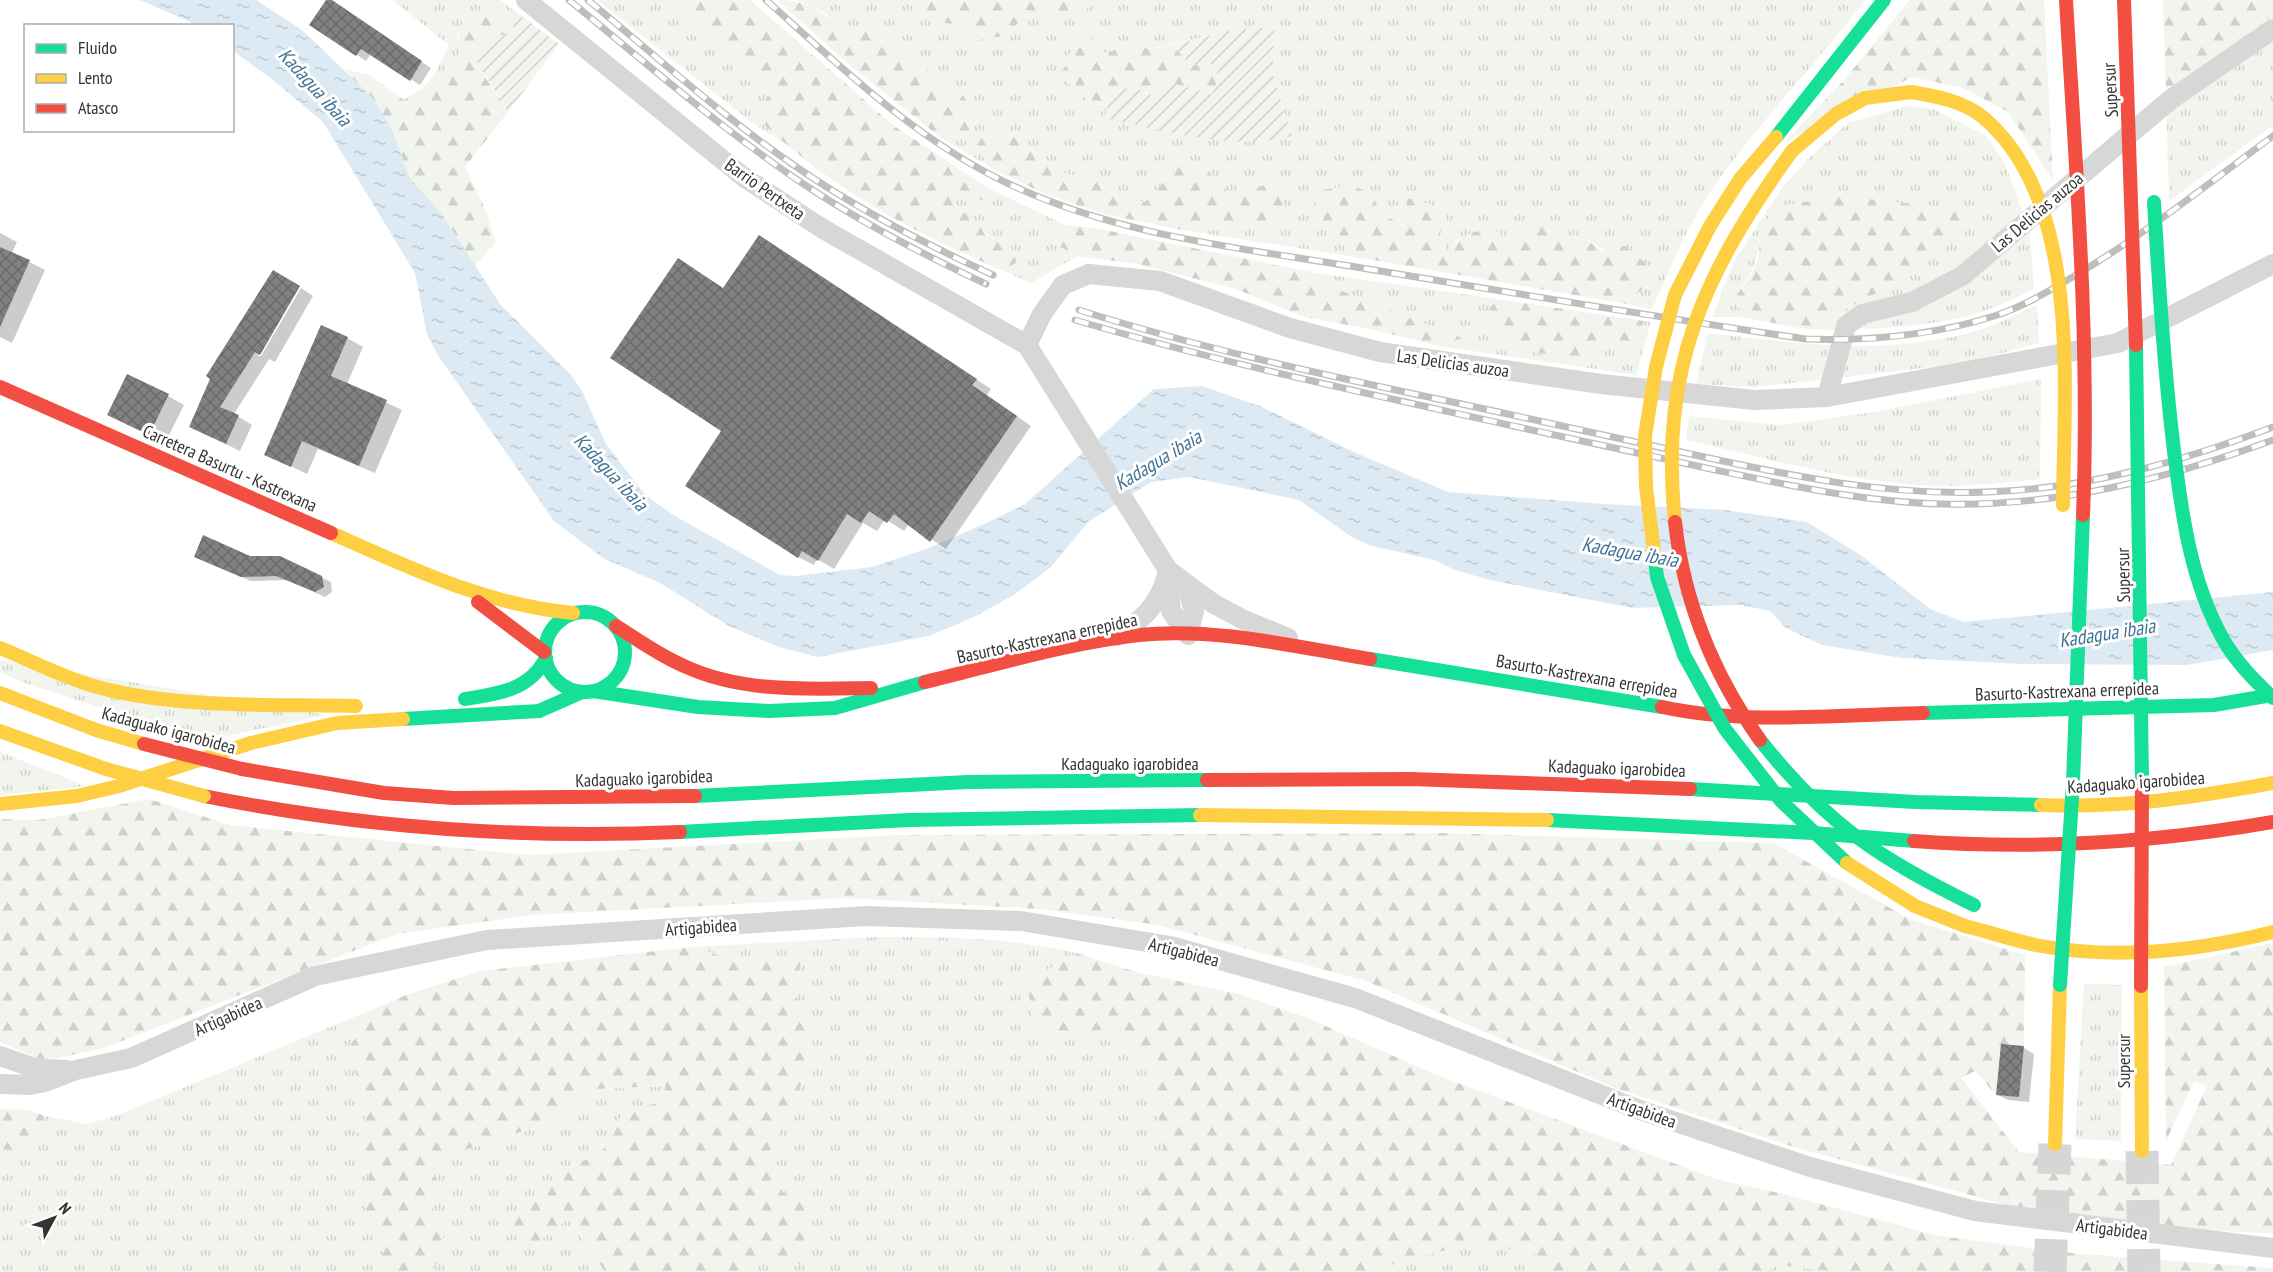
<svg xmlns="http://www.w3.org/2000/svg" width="2273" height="1272" viewBox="0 0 2273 1272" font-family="'PT Sans Narrow',sans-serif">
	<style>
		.grass { fill: url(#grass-tufts); fill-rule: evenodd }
		.forest { fill: url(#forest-firs) }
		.garden { fill: url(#garden-furrows) }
		.water { fill: url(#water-ripples) }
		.shadow { fill: #0003 }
		.building { fill: url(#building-cross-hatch) }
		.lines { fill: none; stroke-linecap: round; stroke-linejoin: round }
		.highway-tunnel { stroke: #d6d6d6; stroke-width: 33; stroke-dasharray: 33 16; stroke-linecap: butt }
		.street { stroke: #d7d7d7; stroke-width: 20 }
		.fast { stroke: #16e098; stroke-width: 14 }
		.slow { stroke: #ffcf43; stroke-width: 14 }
		.jam { stroke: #f24e42; stroke-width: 14 }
		.rail-casing { stroke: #bebebe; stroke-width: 7 }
		.rail { stroke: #fff; stroke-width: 4.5; stroke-dasharray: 14; stroke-linecap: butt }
		.street-bridge { stroke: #d7d7d7; stroke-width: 20 }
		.fast-bridge { stroke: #16e098; stroke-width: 14 }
		.slow-bridge { stroke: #ffcf43; stroke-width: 14 }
		.jam-bridge { stroke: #f24e42; stroke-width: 14 }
		.labels { text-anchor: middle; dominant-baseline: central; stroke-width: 6; stroke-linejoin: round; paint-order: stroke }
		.street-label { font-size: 18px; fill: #333; stroke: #fff }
		.water-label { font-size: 20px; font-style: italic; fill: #3f7496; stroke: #fff }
	</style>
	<defs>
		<pattern id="grass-tufts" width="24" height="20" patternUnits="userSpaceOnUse" patternTransform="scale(1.5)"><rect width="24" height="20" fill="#f1f5ed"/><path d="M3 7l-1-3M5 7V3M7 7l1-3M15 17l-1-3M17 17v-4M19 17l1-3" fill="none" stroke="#cfd2cc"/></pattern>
		<pattern id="forest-firs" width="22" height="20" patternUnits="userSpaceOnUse" patternTransform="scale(1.5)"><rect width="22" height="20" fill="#f1f5ed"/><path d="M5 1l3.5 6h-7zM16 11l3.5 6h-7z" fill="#cfd2cc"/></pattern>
		<pattern id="garden-furrows" width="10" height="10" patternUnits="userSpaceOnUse" patternTransform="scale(1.5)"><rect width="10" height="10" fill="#f1f5ed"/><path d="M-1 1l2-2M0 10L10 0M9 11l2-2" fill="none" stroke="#cfd2cc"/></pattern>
		<pattern id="water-ripples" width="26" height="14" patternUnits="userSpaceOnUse" patternTransform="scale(1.5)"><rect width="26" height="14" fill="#ddeaf3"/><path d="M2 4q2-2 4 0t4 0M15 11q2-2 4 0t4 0" fill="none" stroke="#bec9d1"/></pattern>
		<pattern id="building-cross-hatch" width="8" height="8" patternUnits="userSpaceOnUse" patternTransform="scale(1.5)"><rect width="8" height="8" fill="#818181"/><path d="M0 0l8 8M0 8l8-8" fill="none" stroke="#6a6a6a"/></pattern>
	</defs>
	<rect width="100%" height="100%" fill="#fff"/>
	<path class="grass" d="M392 0H500L516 12 511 18 485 13 457 34 460 58 453 74H435L449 45Z
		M597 0H676L681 7 707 27 718 46 770 92 756 117 783 143 750 121Z
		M797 0H916L928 21 954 24 977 40 1010 35 1026 10 1046 12 1095 2V0H1865C1815 67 1753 127 1707 197 1684 232 1669 271 1652 309L1626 304 1650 282 1587 239 1557 234 1537 222 1522 244 1508 246 1459 238 1447 250 1440 234C1414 229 1379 224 1373 194L1351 185 1312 192 1318 217 1340 235 1350 256 1182 230 1204 223 1234 229 1255 224 1280 182 1232 194 1216 182 1204 165 1182 163 1145 202 1119 200 1101 183 1059 172 1025 145 1017 130 1005 136H983L975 148 995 170 940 137 968 136 978 120 963 95 942 89 928 70 843 30 824 12ZM1274 27 1273 75 1292 136 1105 118 1108 105 1091 104 1059 74 1067 64 1096 48 1108 54 1122 44 1153 49 1232 30Z
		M2273 15V125L2169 201 2166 91Z
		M1907 106 1934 109 1986 136 2005 163 2030 234 2034 289C2019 296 2003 304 1987 310 1938 327 1883 328 1831 330L1842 311 1907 277 1934 254 1966 210 1902 204 1761 227C1758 257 1755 270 1737 294L1741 317H1712L1734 262 1782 188 1811 156 1848 123Z
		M988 188 1065 225 1059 246 1077 256 1031 283 1004 271 1017 262C995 243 978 222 954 205L958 193 985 200Z
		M1316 273 1497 299 1487 312 1488 327 1535 353 1564 355 1581 361 1607 345 1637 339 1644 321 1651 322 1636 375 1439 346 1461 338 1329 286Z
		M2037 305 2039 343 1966 363 1837 378 1754 387 1696 384 1708 333C1801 344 1892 357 1982 329 2001 323 2019 313 2037 305Z
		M2041 379 2040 479C2001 483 1961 488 1921 485 1842 480 1763 457 1686 440L1689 416 1781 425 1875 412Z
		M0 660 327 715 203 741 25 683 0 672Z
		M0 752 86 786 0 795Z
		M875 937C944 937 1009 937 1076 953L1026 983 1037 1032 1119 1030 1152 1075 1165 1158 1134 1202 1132 1256 1141 1272H756L752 1262 781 1191 770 1152 806 1074 810 1024 796 996 802 954 757 962 732 960 691 947Z
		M2084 984 2122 985 2121 1141 2075 1139Z
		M376 1008 351 1044 356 1074 370 1109 352 1143 369 1173 365 1216 383 1244V1272H0V1149L25 1151 46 1116 86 1124 113 1117Z
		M667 1086 659 1103 624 1110 604 1149 562 1173 569 1218 605 1272H430L448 1250 432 1206 437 1159 548 1123 594 1089Z
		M1475 1241 1535 1254 1541 1272H1380L1394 1264Z
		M1779 1265 1830 1271 1834 1272H1764Z"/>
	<path class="forest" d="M676 0H750L894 126 988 188 985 201 959 193 954 205 978 223 986 236 1007 238 1017 262 1004 271C913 233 827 186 756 117L770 92 718 46 707 27 680 7Z
		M777 0C805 0 822 10 843 30L868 26C888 40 908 53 926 68 945 85 935 87 963 95L978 119 968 136 940 137 848 64Z
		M916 0H1095V2L1077 17 1026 10 1010 35 977 40 954 24 928 21Z
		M1910 0H2044L2053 180 2008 112 1963 88 1912 77 1786 141 1844 80Z
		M2163 0H2273V15L2166 91Z
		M485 13 511 18 515 32 485 77 508 112 465 167 483 204 496 242 475 265 442 214 409 177 392 129 345 69 369 75 404 100 423 88 435 74H453C461 55 456 38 463 19Z
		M1076 29 1090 33 1096 48 1108 54 1122 44 1153 49 1173 45 1191 66 1208 61 1219 76 1212 95 1172 83 1155 97 1139 90 1122 88 1108 105 1091 104 1059 74 1067 64Z
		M1018 130 1025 145 1059 172 1102 183 1119 200 1145 202 1182 162 1204 165 1216 182 1232 194 1280 181 1284 195V218L1234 229 1204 223 1182 230 1103 214 1045 194 995 170 975 148 983 136H1005Z
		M1351 185 1373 194C1376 211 1391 219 1405 227L1407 198 1430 204 1447 215 1440 234 1447 250C1467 233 1473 228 1499 232L1508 246 1522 244 1516 223 1537 222 1557 234 1586 239 1603 252 1626 246 1645 263 1650 282 1626 304 1350 256 1340 235 1318 217 1311 192Z
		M1842 196 1967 210 1935 254 1907 277 1842 311 1831 330 1805 329 1741 317 1737 294 1750 278 1758 259 1761 227 1779 206Z
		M1065 225 1095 228 1316 273 1329 286 1462 338 1439 346 1370 329 1304 317 1236 289 1137 264 1077 256 1059 246Z
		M1497 299 1644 321 1637 339 1628 347 1607 345 1581 362 1564 355 1535 353 1488 327 1487 312Z
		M149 799 230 825 528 855 898 835 1443 833 1773 843 1912 920 2025 955 2024 1046 2001 1045 1996 1095 1975 1071 1961 1078 2019 1152 2171 1165 2207 1086 2194 1081 2166 1141 2164 967 2273 943V1233L2215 1231 2040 1214 1794 1147 1615 1088 1366 981 1158 925 1040 909 846 898 531 915 397 934 104 1048 44 1061 0 1042V819L39 820Z
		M691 947C741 963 751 963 802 953L796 996 810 1024 806 1074 770 1152 781 1191 811 1210 803 1264 753 1262 756 1272H605L570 1218 532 1246 508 1222 562 1173 604 1149 624 1110 659 1103 666 1086 594 1089 548 1123 437 1159 432 1206 448 1250 430 1272H383V1244L365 1216 369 1173 352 1143 370 1109 356 1074 351 1044 376 1008 406 995 481 971Z
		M1076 953 1140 973 1239 994 1310 1019 1434 1074 1719 1180 1783 1194 1939 1236 2079 1254 2273 1268V1272H1834L1779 1265 1764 1272H1541L1535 1254 1475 1242 1394 1264 1380 1272H1141L1132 1256 1134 1202 1165 1158 1152 1075 1119 1030 1037 1032 1026 983Z
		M0 1109 27 1110 46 1116 25 1151 0 1149Z"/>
	<path class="garden" d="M516 12 559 44 508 112 476 60 493 37 514 32 511 18Z
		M1274 27 1273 75 1292 136C1235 152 1162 130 1104 118L1108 105 1122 88 1139 90 1155 97 1172 83 1212 94 1219 76 1209 61 1191 66 1173 45 1232 30Z"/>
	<path class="water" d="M140 0H256L302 30 372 97 392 129 409 177 442 214 500 304 571 375 582 391 606 444 646 496 675 516 780 575 795 576 872 567 926 549 982 525 1025 504 1154 389 1202 386 1262 407 1354 452 1448 492 1604 504 1725 510 1807 522 1862 556 1930 609 1964 622 2273 592V650L2187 665 2022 664 1902 658 1822 645 1786 628 1770 611 1741 605 1632 608 1490 580 1455 570 1435 560 1372 546 1353 538 1299 500 1189 477 1151 482 1088 522 1050 568 1015 594 974 617 929 636 818 657 779 647 729 626 660 583 603 558 554 521 437 354 427 334 415 273 323 122 273 80 233 51 232 26 197 25Z"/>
	<path class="shadow" d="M328 0 431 68 420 85 371 54 366 61 357 55Z
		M0 233 17 242 12 253 45 270 12 343 0 337Z
		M760 237 991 389 987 395 1031 426 946 549 909 524 904 531 885 519 877 531 863 523 834 569 817 559 814 565 798 557 723 430 679 260 724 289Z
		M299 287 258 356H261L301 288 313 296 275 362 269 359 234 414 252 425 240 451 191 427Z
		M347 338 363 347 347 384 402 410 375 473 318 449 307 474 266 454Z
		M168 396 184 405 165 443 124 423Z
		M196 557 249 558 321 577 331 582 332 592 325 597 287 580 251 581Z
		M2024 1048 2034 1054 2029 1102 2008 1100 1998 1095Z"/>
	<path class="building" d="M326 0H332L422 61 410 81 361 49 356 56 309 25Z
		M759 235 977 379 972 385 1017 416 930 542 894 514 887 523 869 511 861 523 847 514 818 561 802 551 798 558 685 486 721 431 610 358 678 258 723 288Z
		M0 247 30 260 0 327Z
		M273 270 300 286 260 355 255 352 220 407 239 415 226 444 189 427 210 379 206 376Z
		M321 325 348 337 331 376 387 400 359 466 302 441 291 467 264 455Z
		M127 374 169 394 149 435 107 415Z
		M203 535 250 556H280L322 576 324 587 315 592 276 576 241 577 194 557Z
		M2001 1044 2024 1046 2019 1097 1996 1095Z"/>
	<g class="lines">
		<path class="highway-tunnel" d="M2142 1151 2144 1272
			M2050 1272 2055 1144"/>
		<path class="street" d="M526 0 745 178 823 229 1027 345 1168 570 1214 604 1244 620 1288 638
			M1089 274 1160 281 1290 328 1380 352 1601 384 1754 400 1827 397 2118 343 2273 264
			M1827 397 1846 326 1862 314 1912 302 1962 276 2170 100 2273 29
			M1167 573 1171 611 1188 635 1194 611 1187 586
			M1117 636C1140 622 1159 605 1166 578
			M0 1056 37 1069 67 1070
			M0 1084 30 1085 45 1082 76 1070 131 1058 315 976 487 940 866 916 1021 921 1170 946 1355 998 1640 1110 1810 1167 1975 1211 2273 1248"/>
		<path class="fast" d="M1776 137 1884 0
			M545 652a40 40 0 1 1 80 0a40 40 0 1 1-80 0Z
			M1370 659 1662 707
			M593 691 698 707 769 711 835 708 925 682
			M465 699C498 694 530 690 546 658
			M1923 713 2214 705 2273 695
			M403 719 539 711 582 692
			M1690 789 1915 802 2041 805
			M695 796 968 782 1207 780
			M1547 820 1813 833 1914 841
			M680 832 909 820 1200 815"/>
		<path class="slow" d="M1792 151 1836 114 1865 98 1911 92
			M331 533C410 568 486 605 573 613
			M0 648C32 661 64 678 97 687 181 709 270 704 356 706
			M0 693 96 730 144 744
			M0 731 106 769
			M0 804 77 796 119 786 251 743 337 723 403 719
			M2041 805C2123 808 2193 798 2273 783
			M1200 815 1547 820
			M1965 926C1990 932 2015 941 2041 946 2119 960 2197 951 2273 932
			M2141 986 2142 1151
			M2055 1144 2060 985"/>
		<path class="jam" d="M0 387 331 533
			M478 602 544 652
			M616 626C638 640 660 656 684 666 742 693 809 689 871 688
			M925 682C995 665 1067 643 1139 635 1215 627 1296 647 1370 659
			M1662 707C1746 725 1837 715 1923 713
			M242 769 384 793 454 798 695 796
			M1207 780 1411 779 1690 789
			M204 796C362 828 519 839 680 832
			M1914 841C2035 850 2154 843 2273 822"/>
		<g class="rail-casing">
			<path id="rail" d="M569 0C645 62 720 128 802 183 860 222 922 254 986 284
				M588 0C657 57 723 117 798 168 859 210 925 244 993 275
				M766 0C841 67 915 139 1007 183 1115 235 1239 248 1356 267 1506 292 1656 317 1806 339 1869 341 1930 336 1991 317 2021 308 2049 291 2076 275 2145 234 2208 184 2273 136
				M1079 310C1218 354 1360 382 1503 413 1567 427 1631 441 1695 455 1791 476 1888 496 1987 492 2086 489 2180 462 2273 427
				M1075 320C1221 363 1370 394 1518 427 1583 441 1647 455 1711 469 1787 485 1864 502 1942 504 2057 507 2167 479 2273 440"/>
		</g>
		<use href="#rail" class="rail"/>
		<path class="street-bridge" d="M1027 345 1042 314 1063 285 1089 274"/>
		<path class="fast-bridge" d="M2154 202C2159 285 2164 369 2174 451 2182 516 2191 582 2223 639 2236 662 2254 680 2273 698
			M2136 345 2142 782
			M1655 560 1657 577 1684 655 1725 729 1781 801 1847 863
			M1760 740C1827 825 1879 858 1974 905
			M2060 985 2073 783 2083 515"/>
		<path class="slow-bridge" d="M1911 92C1935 96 1964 101 1984 118 2082 202 2064 387 2063 505
			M1675 522C1659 368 1704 273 1792 151
			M1655 560 1646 487 1645 436 1656 367 1675 295 1710 226 1740 179 1776 137
			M106 769 204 796
			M1847 863 1915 906 1965 926"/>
		<path class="jam-bridge" d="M2066 0C2076 171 2090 344 2083 515
			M2124 0 2136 345
			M1675 522C1684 603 1713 674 1760 740
			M144 744 242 769
			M2141 986 2142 782"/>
	</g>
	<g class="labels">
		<g class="street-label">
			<text transform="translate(2110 90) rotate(-93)">Supersur</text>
			<text transform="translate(765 189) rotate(35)">Barrio Pertxeta</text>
			<text transform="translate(2037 212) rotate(-40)">Las Delicias auzoa</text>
			<text transform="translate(1453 363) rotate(8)">Las Delicias auzoa</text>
			<text transform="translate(230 468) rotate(24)">Carretera Basurtu - Kastrexana</text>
			<text transform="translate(2123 575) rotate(-91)">Supersur</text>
			<text transform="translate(1047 638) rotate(-12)">Basurto-Kastrexana errepidea</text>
			<text transform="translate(1587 676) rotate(10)">Basurto-Kastrexana errepidea</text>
			<text transform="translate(2067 691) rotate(-2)">Basurto-Kastrexana errepidea</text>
			<text transform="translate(169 730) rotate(15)">Kadaguako igarobidea</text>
			<text x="1130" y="763">Kadaguako igarobidea</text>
			<text transform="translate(1617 768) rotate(2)">Kadaguako igarobidea</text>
			<text transform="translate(644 778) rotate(-2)">Kadaguako igarobidea</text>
			<text transform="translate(2136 782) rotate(-4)">Kadaguako igarobidea</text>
			<text transform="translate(701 927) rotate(-4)">Artigabidea</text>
			<text transform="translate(1184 952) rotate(14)">Artigabidea</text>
			<text transform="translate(228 1016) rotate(-24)">Artigabidea</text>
			<text transform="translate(2123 1061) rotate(-90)">Supersur</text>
			<text transform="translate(1642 1110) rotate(20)">Artigabidea</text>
			<text transform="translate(2112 1229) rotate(7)">Artigabidea</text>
		</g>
		<g class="water-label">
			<text transform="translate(315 87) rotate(48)">Kadagua ibaia</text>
			<text transform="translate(1158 460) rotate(-31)">Kadagua ibaia</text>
			<text transform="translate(611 472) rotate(47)">Kadagua ibaia</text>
			<text transform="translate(1630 552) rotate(10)">Kadagua ibaia</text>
			<text transform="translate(2107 633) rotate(-9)">Kadagua ibaia</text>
		</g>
	</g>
	<rect x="24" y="24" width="210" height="108" fill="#ffffff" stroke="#adadad" stroke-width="1.5"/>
	<rect x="36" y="44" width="30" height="9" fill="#16e098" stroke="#adadad" stroke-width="1.5"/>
	<text x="78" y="54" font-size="18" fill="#333333">Fluido</text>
	<rect x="36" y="74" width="30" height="9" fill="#ffcf43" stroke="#adadad" stroke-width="1.5"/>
	<text x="78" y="84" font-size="18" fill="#333333">Lento</text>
	<rect x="36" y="104" width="30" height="9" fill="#f24e42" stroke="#adadad" stroke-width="1.5"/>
	<text x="78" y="114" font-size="18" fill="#333333">Atasco</text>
	<g transform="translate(54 1218) rotate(49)" stroke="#ffffff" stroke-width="4.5" paint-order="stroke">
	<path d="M0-4.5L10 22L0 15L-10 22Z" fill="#333333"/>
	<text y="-9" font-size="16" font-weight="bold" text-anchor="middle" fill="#333333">N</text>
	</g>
</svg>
